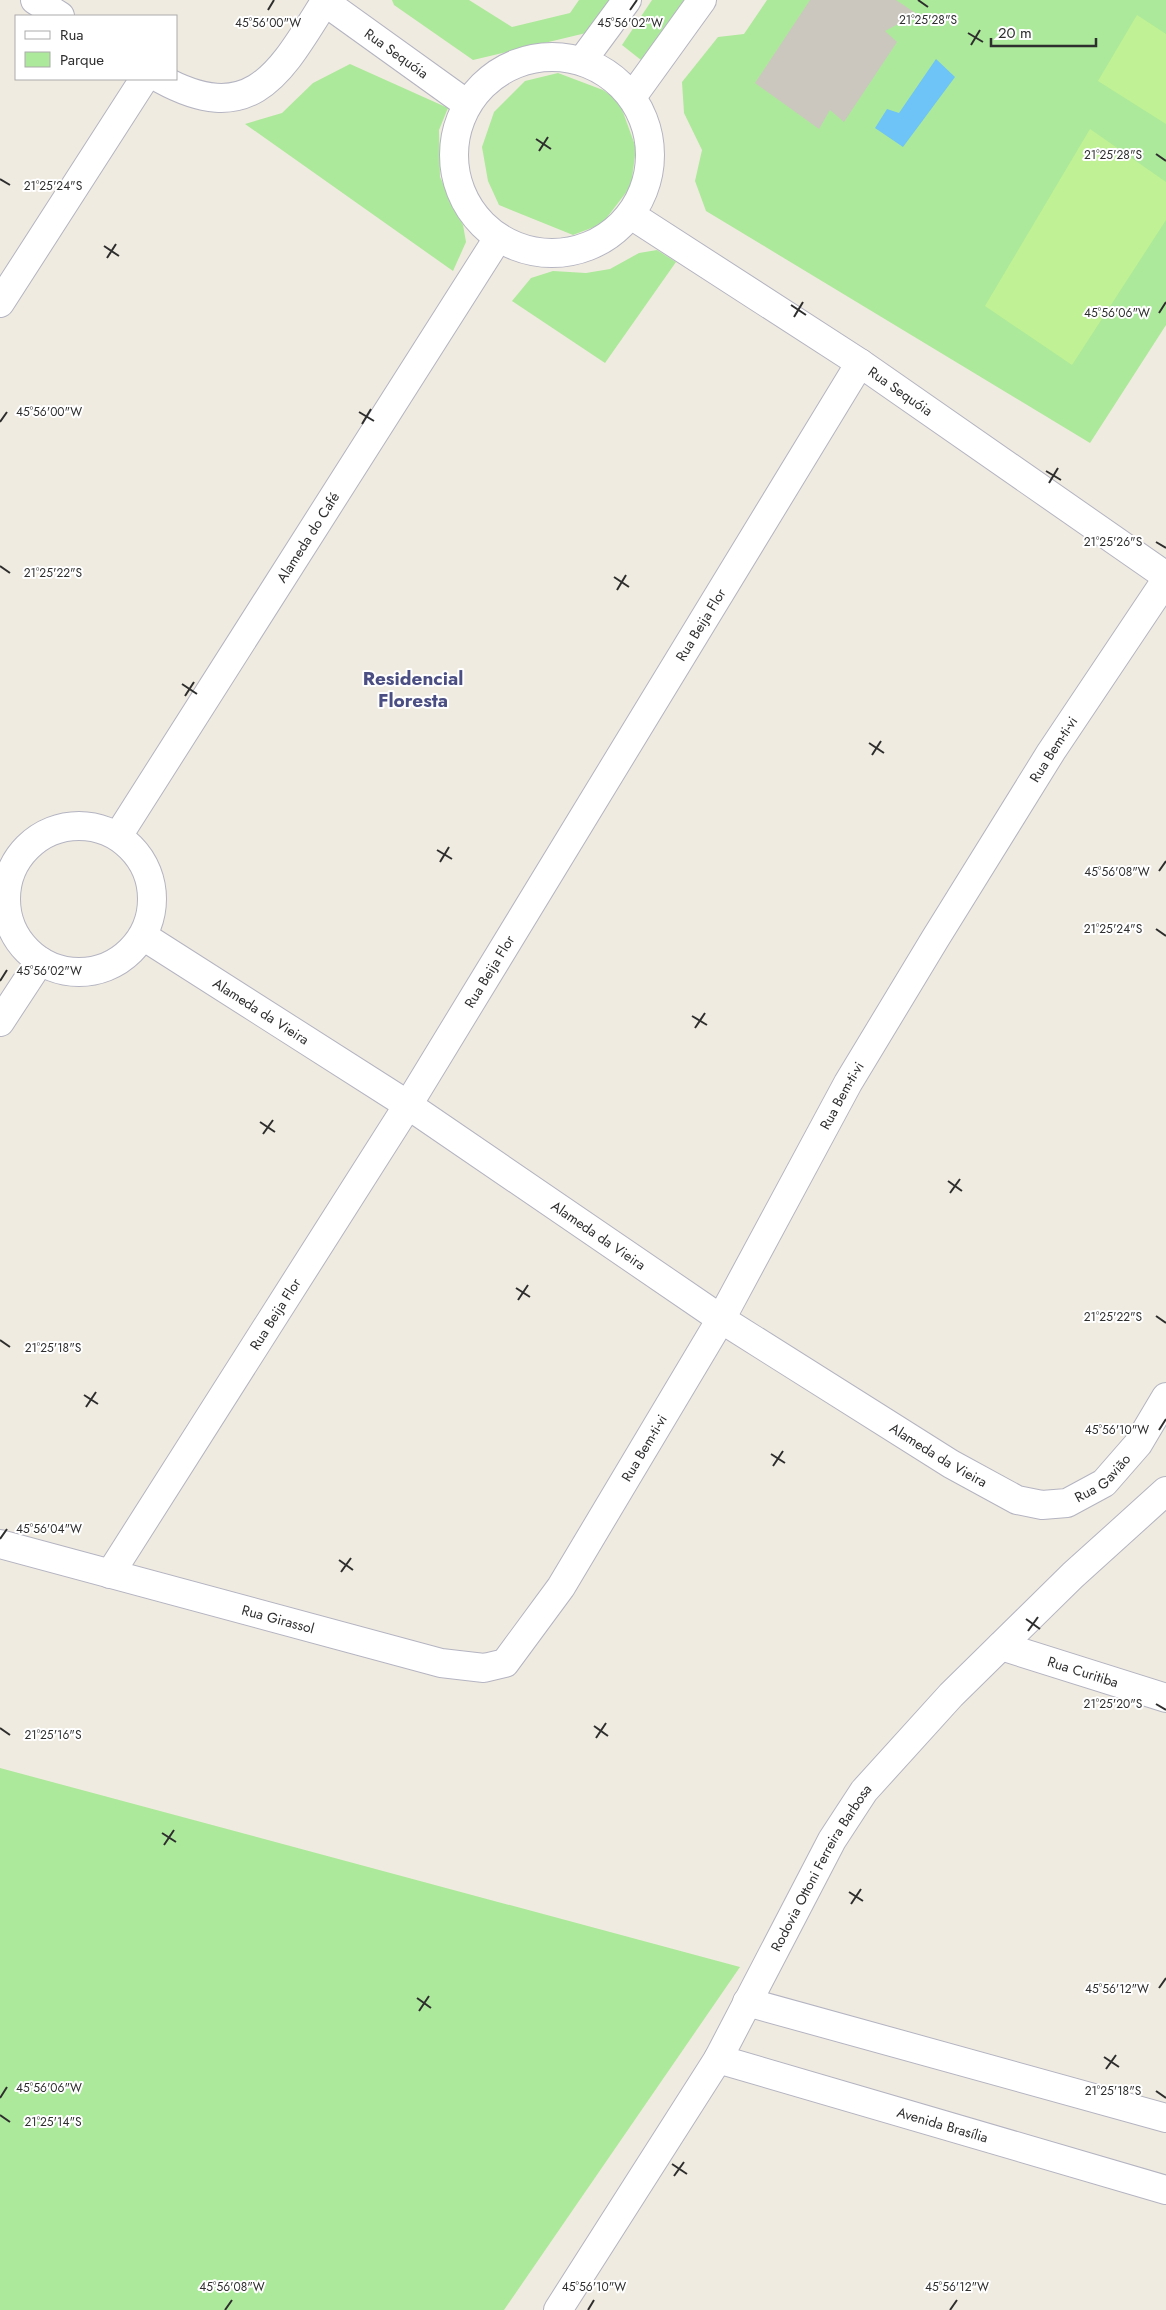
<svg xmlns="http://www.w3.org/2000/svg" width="1166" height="2310" viewBox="0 0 1166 2310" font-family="Jost,sans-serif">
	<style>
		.green { fill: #ace99a }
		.pitch { fill: #c0f195 }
		.water { fill: #6ec3f7 }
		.building { fill: #cbc7bf }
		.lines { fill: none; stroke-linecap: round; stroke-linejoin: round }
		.street-casing { stroke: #b4b4c2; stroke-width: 30 }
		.secondary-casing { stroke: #b4b4c2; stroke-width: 30 }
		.street { stroke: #fff; stroke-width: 28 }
		.secondary { stroke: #fff; stroke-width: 28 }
		.ticks { fill: none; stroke: #2e2e2e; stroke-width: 2 }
		.labels { text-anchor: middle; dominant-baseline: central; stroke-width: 4; stroke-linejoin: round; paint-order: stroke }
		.street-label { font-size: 14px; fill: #2e2e2e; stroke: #fff }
		.district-label { font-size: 19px; font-weight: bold; fill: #4a4e82; stroke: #fff }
		.ticks-label { font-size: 12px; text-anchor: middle; fill: #2e2e2e; stroke: #fff; stroke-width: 4; stroke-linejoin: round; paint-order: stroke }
	</style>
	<rect width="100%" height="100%" fill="#f0ebe0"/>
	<path class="green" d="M392 0H469L512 27 570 13 579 0H611L586 33 473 60 394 5Z
		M652 0H684L641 60 622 45Z
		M767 0H1166V325L1090 443 706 211 695 181 702 150 684 113 682 82 718 37 744 34Z
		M350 64 448 108 439 130 440 177 463 225 466 242 453 271 245 124 282 113 313 83Z
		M558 73 603 90 619 101 636 148 631 186 602 224 573 235 499 205 488 181 482 147 494 112 525 81Z
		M657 250 676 262 605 363 512 301 531 278 553 271 586 273 610 269 639 253Z
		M0 1768 740 1967 504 2310H0Z"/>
	<path class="pitch" d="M1137 15 1166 34V124L1098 81Z
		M1090 129 1166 182V220L1072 365 985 306Z"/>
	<path class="water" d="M936 59 955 77 903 147 875 128 887 109 899 113Z"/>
	<path class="building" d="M810 0H896L917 14 885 31 897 42 844 122 830 110 819 129 755 83Z"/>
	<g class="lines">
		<g class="street-casing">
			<g id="street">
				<path d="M35 0 60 16"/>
				<path id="s1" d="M325 2 467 104"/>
				<circle cx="552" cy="155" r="98"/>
				<path d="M582 61 627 0"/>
				<path d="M161 79C254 130 282 69 326 0"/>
				<path d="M632 97 702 0"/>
				<path id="s2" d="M631 215 860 363 1166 576"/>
				<path d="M0 303 144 79"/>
				<circle cx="79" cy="899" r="73"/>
				<path id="s3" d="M118 836 498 238"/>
				<path id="s4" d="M143 936 408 1105 721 1319 951 1464 1017 1500 1042 1505 1067 1503 1104 1483 1138 1444 1166 1397"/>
				<path d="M0 1022 40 961"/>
				<path id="s5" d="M0 1544 441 1663 484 1668 505 1663 561 1587 721 1319 848 1083 935 939 1051 752 1166 580"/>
				<path id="s6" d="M110 1574 408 1105 860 363"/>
				<path id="s7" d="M1001 1646 1166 1698"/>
			</g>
		</g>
		<g class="secondary-casing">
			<g id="secondary">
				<path d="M747 2002 1166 2118"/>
				<path id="s8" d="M718 2059 1166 2190"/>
				<path id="s9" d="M558 2310 718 2059 832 1840 864 1791 951 1695 1073 1575 1166 1491"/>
			</g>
		</g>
		<use href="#street" class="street"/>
		<use href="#secondary" class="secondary"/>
	</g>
	<path class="ticks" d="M918 0 928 7M268 10 274 0M630 10 637 0M968 33 983 42M971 45 980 30M536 139 551 149M539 151 548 137M1156 154 1166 161M0 179 10 185M104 246 119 256M107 258 116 244M791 305 806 315M1159 313 1166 302M794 317 803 302M359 412 374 421M0 422 7 412M362 424 371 409M1046 471 1061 480M1049 483 1058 468M1156 542 1166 548M0 566 10 573M614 577 629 587M617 590 626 575M182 684 197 694M185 696 194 682M869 743 884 753M872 755 881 741M437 850 452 859M440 862 449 847M1159 871 1166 861M1156 929 1166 936M0 981 7 970M692 1016 707 1025M695 1028 705 1013M260 1122 275 1132M263 1134 273 1120M948 1181 962 1191M950 1193 960 1179M516 1288 530 1297M518 1300 528 1285M1156 1316 1166 1323M0 1340 10 1347M84 1395 98 1404M86 1407 96 1392M1159 1430 1166 1419M771 1454 785 1463M773 1466 783 1451M0 1539 7 1529M339 1560 353 1570M341 1572 351 1558M1026 1619 1040 1629M1028 1631 1038 1617M1156 1704 1166 1710M594 1726 608 1736M0 1728 10 1735M596 1738 606 1723M162 1833 176 1842M164 1845 174 1830M849 1892 863 1901M851 1904 861 1889M1159 1988 1166 1978M417 1998 431 2008M419 2011 429 1996M1104 2057 1119 2067M1106 2069 1116 2055M1156 2091 1166 2098M0 2098 7 2087M0 2115 10 2122M672 2164 687 2174M674 2176 684 2162M225 2310 232 2300M588 2310 594 2300M950 2310 957 2300"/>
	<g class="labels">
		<g class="street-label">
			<text stroke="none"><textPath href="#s1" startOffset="88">Rua Sequóia</textPath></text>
			<text stroke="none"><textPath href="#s2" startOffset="322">Rua Sequóia</textPath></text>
			<text stroke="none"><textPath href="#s3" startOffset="354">Alameda do Café</textPath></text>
			<text stroke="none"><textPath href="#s6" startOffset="1118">Rua Beija Flor</textPath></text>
			<text stroke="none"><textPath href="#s5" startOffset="1588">Rua Bem-ti-vi</textPath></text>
			<text stroke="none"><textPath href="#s6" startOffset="712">Rua Beija Flor</textPath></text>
			<text stroke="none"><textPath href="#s4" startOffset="140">Alameda da Vieira</textPath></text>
			<text stroke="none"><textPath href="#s5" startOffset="1182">Rua Bem-ti-vi</textPath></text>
			<text stroke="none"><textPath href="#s4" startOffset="545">Alameda da Vieira</textPath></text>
			<text stroke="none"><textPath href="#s6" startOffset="308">Rua Beija Flor</textPath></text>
			<text stroke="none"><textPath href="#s5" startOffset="778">Rua Bem-ti-vi</textPath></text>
			<text stroke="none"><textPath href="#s4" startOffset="950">Alameda da Vieira</textPath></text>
			<text stroke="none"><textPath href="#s4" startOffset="1135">Rua Gavião</textPath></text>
			<text stroke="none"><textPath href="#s5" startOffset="288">Rua Girassol</textPath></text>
			<text stroke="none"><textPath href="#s7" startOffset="86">Rua Curitiba</textPath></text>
			<text stroke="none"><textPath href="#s9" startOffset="515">Rodovia Ottoni Ferreira Barbosa</textPath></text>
			<text stroke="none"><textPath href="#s8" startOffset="234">Avenida Brasília</textPath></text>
		</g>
		<g class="district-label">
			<text x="413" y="678">Residencial<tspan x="413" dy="22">Floresta</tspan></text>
		</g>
	</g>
	<g class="ticks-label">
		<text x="928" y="24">21°25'28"S</text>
		<text x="630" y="27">45°56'02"W</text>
		<text x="268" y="27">45°56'00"W</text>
		<text x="1113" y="159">21°25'28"S</text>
		<text x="53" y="190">21°25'24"S</text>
		<text x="1117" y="317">45°56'06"W</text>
		<text x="49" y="416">45°56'00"W</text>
		<text x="1113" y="546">21°25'26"S</text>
		<text x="53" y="577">21°25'22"S</text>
		<text x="1117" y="876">45°56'08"W</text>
		<text x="1113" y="933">21°25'24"S</text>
		<text x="49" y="975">45°56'02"W</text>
		<text x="1113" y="1321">21°25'22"S</text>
		<text x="53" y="1352">21°25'18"S</text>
		<text x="1117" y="1434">45°56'10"W</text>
		<text x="49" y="1533">45°56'04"W</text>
		<text x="1113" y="1708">21°25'20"S</text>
		<text x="53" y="1739">21°25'16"S</text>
		<text x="1117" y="1993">45°56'12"W</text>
		<text x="49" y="2092">45°56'06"W</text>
		<text x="1113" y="2095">21°25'18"S</text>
		<text x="53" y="2126">21°25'14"S</text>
		<text x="232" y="2291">45°56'08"W</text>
		<text x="594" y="2291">45°56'10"W</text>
		<text x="957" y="2291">45°56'12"W</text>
	</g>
	<rect x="15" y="15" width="162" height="65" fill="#ffffff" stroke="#ababab"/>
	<rect x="25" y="31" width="25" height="8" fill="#ffffff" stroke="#ababab"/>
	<text x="60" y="40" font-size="15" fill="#2e2e2e">Rua</text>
	<rect x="25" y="52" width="25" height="15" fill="#ace99a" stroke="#ababab"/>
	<text x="60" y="65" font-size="15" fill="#2e2e2e">Parque</text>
	<path d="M991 38v8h105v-8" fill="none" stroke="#2e2e2e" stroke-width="2.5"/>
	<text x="998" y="38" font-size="15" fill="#2e2e2e" stroke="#ffffff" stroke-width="4" paint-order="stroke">20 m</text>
</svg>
